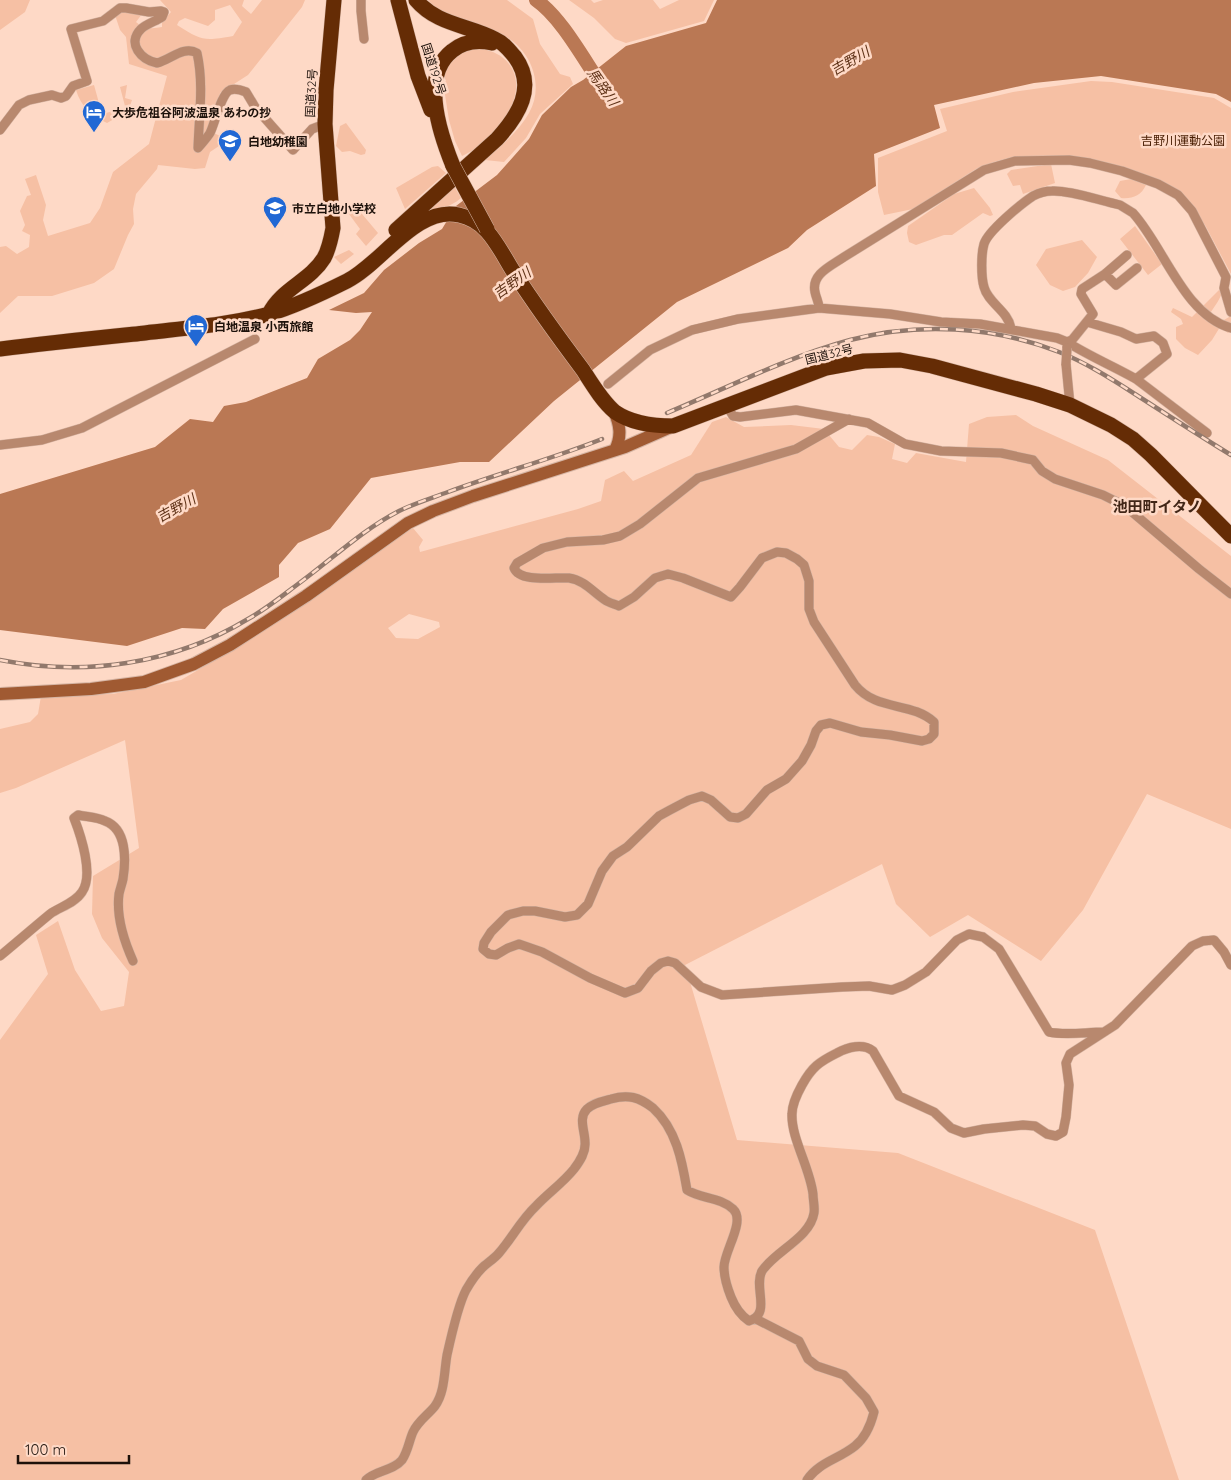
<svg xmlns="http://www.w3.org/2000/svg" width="1231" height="1480" viewBox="0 0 1231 1480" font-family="Quicksand,'Noto Sans JP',sans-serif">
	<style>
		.green { fill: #f6c0a4; fill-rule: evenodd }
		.water { fill: #ba7854 }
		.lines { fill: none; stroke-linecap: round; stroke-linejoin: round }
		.river { stroke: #ba7854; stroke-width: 14 }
		.street-casing { stroke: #d6b5a4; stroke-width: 10 }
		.secondary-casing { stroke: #d6b5a4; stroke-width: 14 }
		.highway-casing { stroke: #d6b5a4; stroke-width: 16 }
		.street { stroke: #b8886e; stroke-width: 9 }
		.secondary { stroke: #a05a32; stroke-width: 12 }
		.highway { stroke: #652c05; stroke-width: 15 }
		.rail-casing { stroke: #92796c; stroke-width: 4.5 }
		.rail { stroke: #fed9c6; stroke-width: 2.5; stroke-dasharray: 8; stroke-linecap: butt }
		.street-bridge-casing { stroke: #d6b5a4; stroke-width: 10; stroke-linecap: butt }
		.highway-bridge-casing { stroke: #d6b5a4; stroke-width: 16; stroke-linecap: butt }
		.street-bridge { stroke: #b8886e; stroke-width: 9 }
		.highway-bridge { stroke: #652c05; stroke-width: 15 }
		.labels { text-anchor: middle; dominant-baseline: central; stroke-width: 5; stroke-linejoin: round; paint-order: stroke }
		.street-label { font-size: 12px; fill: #1d110a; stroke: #fed9c6 }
		.poi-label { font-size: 12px; font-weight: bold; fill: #1d110a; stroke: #fed9c6; text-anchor: start }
		.park-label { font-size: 12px; fill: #471c01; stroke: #fed9c6 }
		.water-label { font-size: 14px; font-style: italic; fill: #5e3116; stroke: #fed9c6 }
		.quarter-label { font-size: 15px; font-weight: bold; fill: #412617; stroke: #fed9c6 }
	</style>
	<rect width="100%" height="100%" fill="#fed9c6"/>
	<path class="green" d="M0 0H30L25 12 0 30Z
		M160 0H244L242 6 251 14 262 0H305L302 7 248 75 220 93 214 133 228 140 210 152 205 168 195 169 158 165 157 169 136 194 133 209 134 224 128 235 114 269 94 283 52 296H18L0 313V247L6 246 17 254 29 247 30 235 22 231 25 225 20 211 27 196 31 195 25 179 36 175 46 205 43 220 48 236 90 223 100 208 113 172 149 144 167 76 129 64 126 37 120 30 115 15 122 11 142 14 136 22C144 29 152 29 162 27V22L171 12ZM230 5 242 22 233 36C204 41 202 41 177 25L179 21 185 18 208 26 215 20V10Z
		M428 0H507L533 19 540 44 560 74 570 77 573 84 540 114 526 138 504 162 485 160C501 146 519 131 529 113 546 83 529 46 499 33 473 22 449 24 428 0Z
		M569 0H591L594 3 603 0H653L660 9 679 0H714L704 21 626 43 615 39 594 18Z
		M482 49C493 51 502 55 509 64 533 96 491 144 462 156L455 141 449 120 443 82 446 81 443 73C455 58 461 48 482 49Z
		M1091 81 1112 82 1214 98 1231 108V274L1205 225 1178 192 1061 157H1012L994 162 976 169 913 209 884 215 878 192V158L947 131 940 109 1013 92Z
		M94 85 102 114 121 109 123 114 107 123C92 116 81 107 76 90Z
		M127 85 125 98 132 100 130 106H125L120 87Z
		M346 123 366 150 365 154 361 155 350 151 342 152 336 146 340 126Z
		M1051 164 1055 183 1023 194 1020 185 1013 186 1007 174 1011 170Z
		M438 166 446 173 405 209 396 188 432 167Z
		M1131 179 1146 185C1141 196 1132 199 1121 198L1115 191 1120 181Z
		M454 186 461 198C450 208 433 211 420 217Z
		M974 188 990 208 993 215 990 216 983 213 952 235H944L916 245 909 242 907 233 908 226 954 194Z
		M357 208 378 233 366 246 356 234 360 229 346 210Z
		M1135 226 1162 264 1148 275 1120 239Z
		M1082 240 1097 257 1088 273 1075 287 1063 291 1050 285 1036 265 1046 249Z
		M349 250 354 254 341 264 334 257Z
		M1219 290 1222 292C1220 301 1211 310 1207 319L1222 321 1231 316V331L1228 333 1220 327 1212 340 1198 355 1185 348 1176 339V327L1183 324 1181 319 1171 312 1173 308 1192 317Z
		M1016 415 1033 426 1108 460 1231 556V829L1147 794 1083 910 1041 961 968 915 930 937 896 904 882 864 685 965 737 1140 898 1153 1095 1230 1179 1480H0V1040L48 974 36 935 58 921 75 970 101 1011 124 1006 129 972 102 938 92 914 93 876 139 848 125 740 16 788 0 793V729L30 722 38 714 41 696 113 694 181 680 244 643 413 528 423 540 419 547 420 552 578 509 601 501 605 480 624 471 633 481 691 455 712 422 726 417 744 427 791 425 824 429 839 447 852 450 867 435 879 437 895 444 892 459 907 463 916 453 966 462 969 424 987 417ZM409 614 439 622 440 627 418 639 396 638 388 628Z"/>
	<path class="water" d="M717 0H1231V102L1216 94 1101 76 1034 83 934 105 940 128 874 154 876 186 807 230 788 248 677 302 554 401 489 462H460L371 478 330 529 298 543 279 565V577L223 609 205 629 182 628 127 646 0 630V494L155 447 190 419 213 422 224 406 246 402 307 378 318 359 350 340 360 330 372 312 356 313 329 310 364 293 384 270 419 243 442 229 456 206 497 175 529 139 542 115 571 87 583 80 626 46 706 23Z"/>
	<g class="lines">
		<path class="river" d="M536 0C561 17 584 60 602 86"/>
		<g class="street-casing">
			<path id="street" d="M361 0V11L364 39
				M0 130 19 105 29 100 52 95 61 98 66 96 73 86 87 81 71 29 103 21 120 8H126L149 12 161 11 164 12 162 17C156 21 146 24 141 29 126 44 142 60 157 63 170 60 184 45 197 53 204 84 199 116 198 148 202 143 207 138 210 133 215 123 221 94 230 90 235 88 241 90 246 92L255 107 293 150 312 129 325 124
				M1105 274 1116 285 1137 268
				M819 308C819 302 816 298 815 292 811 274 831 266 844 257L984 170 1015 161 1069 160 1090 163 1122 171 1158 184 1178 195 1192 211 1226 277 1224 288 1231 312
				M1087 322 1121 332 1136 339 1154 336 1163 343 1167 354 1136 379C1113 366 1089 356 1067 342L1072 340 1093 314 1081 294 1082 289 1105 274 1127 255
				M1011 328C1008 311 988 303 984 287 981 277 981 254 984 244 988 231 1021 204 1033 196 1039 193 1046 191 1052 191 1069 190 1095 199 1112 203L1120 205 1133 213C1164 247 1184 315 1231 328
				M1066 364 1070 405
				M1136 379 1207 433
				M608 384 650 350 692 330 738 319 819 308 890 314 941 322 980 324 1057 338 1067 342V348
				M727 406 733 416 740 417 796 410 868 423 905 444 941 451 1001 453 1033 460 1042 471 1055 479 1103 495 1125 506 1199 569 1231 594
				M849 419 796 449 698 478 640 524 620 536 603 540 567 542 543 548 517 563 514 568C520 583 555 577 569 578 584 580 593 592 605 600 609 603 615 604 619 606L634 597 655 578 668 574 683 578 731 597 740 587 762 558 777 552 786 553 797 559 804 565 809 581V609L814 622 855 685C877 712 911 701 934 722V734L929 739 922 741 890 735 861 732 830 723 821 725 816 731 811 745 802 761 786 779 767 790 746 814 738 818 730 817 711 800 702 796 689 800 670 810 659 816 627 847 613 856 602 871 588 904 577 915 565 917 535 911H523L508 915 491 932 484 943 483 949 489 954 496 955 508 948 519 944 542 952 590 978 625 993 638 988 651 971 661 963 668 961 675 963 701 987 722 995 842 987 869 986 892 990 905 985 926 972 957 940 969 934 983 937 999 949 1049 1032C1066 1036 1086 1032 1104 1032
				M0 445 42 440 82 428 255 339
				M0 956C17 942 33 928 50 914 60 907 75 903 82 892 94 875 81 836 74 818L78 815C87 817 97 817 105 821 127 829 126 860 123 879 122 884 120 889 119 894 116 917 124 941 133 961
				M756 1319 799 1341 808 1359 817 1366 844 1375 866 1398 874 1412C871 1424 865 1438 855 1446 839 1459 819 1462 807 1480
				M366 1480C376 1470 393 1471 402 1460 408 1451 409 1441 413 1432 418 1421 428 1415 435 1406 445 1392 444 1372 447 1355 451 1337 458 1305 466 1290 470 1283 476 1274 482 1268 487 1263 494 1259 499 1253 512 1238 521 1220 536 1206 548 1193 563 1183 574 1169 580 1161 586 1152 585 1142 585 1131 578 1118 587 1109 593 1103 603 1101 611 1099 628 1094 639 1097 653 1108 676 1129 682 1160 687 1190 701 1199 720 1197 733 1209 746 1221 724 1251 724 1267 724 1278 727 1287 731 1297 735 1307 740 1315 749 1321 772 1314 753 1287 762 1271 775 1251 810 1238 814 1213 815 1207 813 1200 813 1194 810 1168 791 1138 792 1114 792 1104 797 1094 802 1085 812 1067 819 1062 837 1053 848 1047 863 1043 873 1051L899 1096 934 1112 951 1128 964 1133 984 1129 1023 1125 1035 1126 1047 1134 1056 1136 1063 1132 1066 1117 1069 1085 1066 1063 1070 1054 1115 1025 1192 946 1203 941 1214 940 1224 952 1231 965"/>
		</g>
		<g class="secondary-casing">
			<path id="secondary" d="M614 411C620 425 622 436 615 450
				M0 694 91 689 144 682 194 664 230 645 306 596 408 523 433 511 473 496 625 447 673 426"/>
		</g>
		<g class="highway-casing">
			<path id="highway" d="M398 0 418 76 431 110
				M453 166C440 134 420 76 452 51 464 41 478 40 492 43
				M396 230 497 139C518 116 537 87 515 57 509 50 504 43 495 39 469 25 437 25 416 0
				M269 314C281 289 310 281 324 258 329 249 331 239 333 228L325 124 326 90 334 0
				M0 349C48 343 97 338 145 333 186 328 228 325 269 314 296 306 323 293 347 281 381 264 417 205 459 215 488 221 498 247 513 271 535 305 559 338 583 370 592 384 602 401 615 412 631 423 655 426 673 426L826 368 864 361 900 360 932 366 1036 394 1070 405 1111 425 1133 439 1151 455 1231 536"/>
		</g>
		<use href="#street" class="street"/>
		<use href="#secondary" class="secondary"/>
		<use href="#highway" class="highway"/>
		<g class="rail-casing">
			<path id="rail" d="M667 413C727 388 787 357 850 340 918 322 993 326 1059 352 1087 363 1113 380 1138 396 1169 416 1200 436 1231 455
				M0 660C85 677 174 664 248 619 266 609 282 596 298 584 331 560 362 530 399 511 415 503 432 498 448 492 499 473 552 459 602 439"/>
		</g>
		<use href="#rail" class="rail"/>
		<g class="street-bridge-casing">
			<path id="street-bridge" d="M1066 364 1067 348"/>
		</g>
		<g class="highway-bridge-casing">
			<path id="highway-bridge" d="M453 166 487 229"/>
		</g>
		<use href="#street-bridge" class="street-bridge"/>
		<use href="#highway-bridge" class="highway-bridge"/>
	</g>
	<defs>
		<g id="hotel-pin" transform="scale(1.25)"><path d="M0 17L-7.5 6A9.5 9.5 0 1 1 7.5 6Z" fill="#2168d4" stroke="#fed9c6"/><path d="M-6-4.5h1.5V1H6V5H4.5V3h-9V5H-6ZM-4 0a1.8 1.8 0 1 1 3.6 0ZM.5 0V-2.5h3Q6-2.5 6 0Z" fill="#fff"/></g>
		<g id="school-pin" transform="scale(1.25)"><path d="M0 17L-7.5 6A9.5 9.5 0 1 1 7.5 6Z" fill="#2168d4" stroke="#fed9c6"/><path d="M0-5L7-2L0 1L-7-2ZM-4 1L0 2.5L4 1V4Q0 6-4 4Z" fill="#fff"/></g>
	</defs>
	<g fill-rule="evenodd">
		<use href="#hotel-pin" x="94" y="112"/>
		<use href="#school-pin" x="230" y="141"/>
		<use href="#school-pin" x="275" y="208"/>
		<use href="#hotel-pin" x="196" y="326"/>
	</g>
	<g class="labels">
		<g class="street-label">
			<text transform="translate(434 69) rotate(72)">国道192号</text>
			<text transform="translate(311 93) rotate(-87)">国道32号</text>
			<text transform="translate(829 354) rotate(-14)">国道32号</text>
		</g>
		<g class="poi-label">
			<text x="112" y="112">大歩危祖谷阿波温泉 あわの抄</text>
			<text x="248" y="141">白地幼稚園</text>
			<text x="292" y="208">市立白地小学校</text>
			<text x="214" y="326">白地温泉 小西旅館</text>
		</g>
		<g class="park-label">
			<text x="1183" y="140">吉野川運動公園</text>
		</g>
		<g class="water-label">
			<text transform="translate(850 61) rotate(-30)">吉野川</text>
			<text transform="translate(603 87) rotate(55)">馬路川</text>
			<text transform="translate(512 283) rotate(-35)">吉野川</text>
			<text transform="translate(176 508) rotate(-29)">吉野川</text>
		</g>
		<g class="quarter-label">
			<text x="1157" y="506">池田町イタノ</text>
		</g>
	</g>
	<path d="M18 1455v8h111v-8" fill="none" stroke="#1d110a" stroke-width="2.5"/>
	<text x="25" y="1455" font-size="15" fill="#1d110a" stroke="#fed9c6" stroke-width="4" paint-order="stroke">100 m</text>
</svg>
